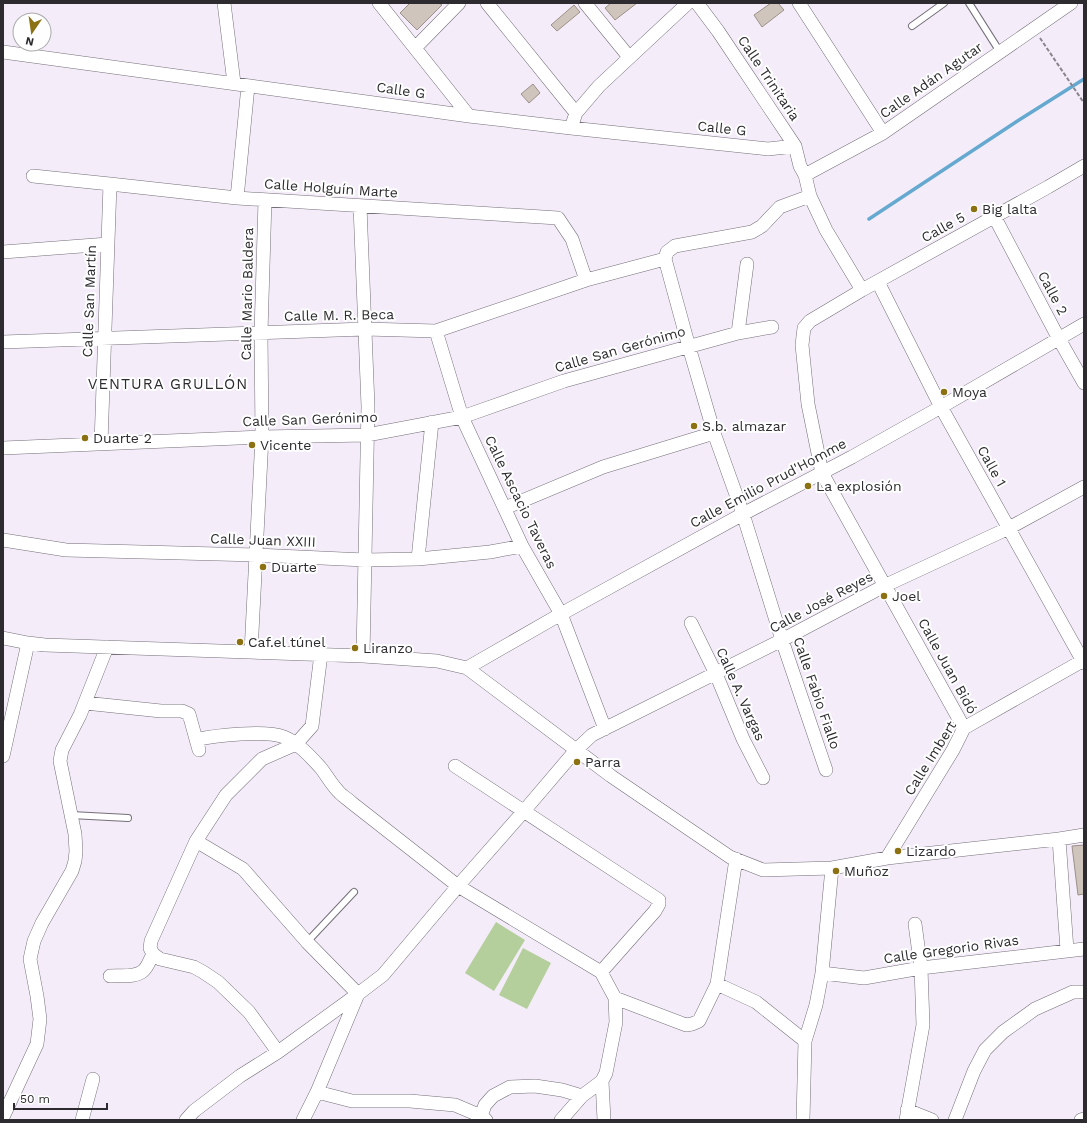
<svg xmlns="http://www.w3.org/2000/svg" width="1087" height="1123" viewBox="0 0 1087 1123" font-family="'Work Sans',sans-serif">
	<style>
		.green { fill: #b4cf9c }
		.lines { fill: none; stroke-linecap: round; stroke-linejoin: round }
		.stream { stroke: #66a9d0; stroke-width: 3.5 }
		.building { fill: #d0c5bc; stroke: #9c9189 }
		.lane-casing { stroke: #756f79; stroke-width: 8 }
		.street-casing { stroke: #756f79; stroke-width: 14 }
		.path { stroke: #8a858d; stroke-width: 2; stroke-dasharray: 4 2; stroke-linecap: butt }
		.lane { stroke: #fff; stroke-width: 6 }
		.street { stroke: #fff; stroke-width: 13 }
		.poi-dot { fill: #8c7113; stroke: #fdfefd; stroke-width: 1.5 }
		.labels { text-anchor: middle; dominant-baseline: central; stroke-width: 4; stroke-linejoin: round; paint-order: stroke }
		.street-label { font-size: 14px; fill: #2d2b2f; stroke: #fdfefd }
		.poi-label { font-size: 14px; fill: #2d2b2f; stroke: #fdfefd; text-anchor: start }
		.neighbourhood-label { font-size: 15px; letter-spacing: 1px; fill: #2d2b2f; stroke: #fdfefd }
	</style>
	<rect width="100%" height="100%" fill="#f4edf9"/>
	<path class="green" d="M496 922 525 940 494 991 465 973Z
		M523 948 551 963 527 1009 499 995Z"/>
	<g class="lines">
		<path class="stream" d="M869 219 1019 120 1084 79"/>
	</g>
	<path class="building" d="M410 3H439L442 5 417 30 400 13Z
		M611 3H637L615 20 605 8Z
		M771 3H778L784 10 762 27 754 15Z
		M574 5 580 12 557 31 551 25Z
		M533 84 540 93 529 103 521 94Z
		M1084 845V894L1078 895 1072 846Z"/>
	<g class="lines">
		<g class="lane-casing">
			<path id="lane" d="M969 3 1000 52
				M912 26 944 3
				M71 815 128 818
				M307 942 354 892"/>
		</g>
		<g class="street-casing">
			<path id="street" d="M224 3 234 83
				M379 3 469 116
				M487 3 576 113
				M585 3 629 57
				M697 3 718 31 795 146 800 166 805 175 810 196 826 230 862 290
				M799 3 883 133
				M415 48 459 3
				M3 52 469 116 571 128 768 149 795 146
				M571 128 576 113 599 86 688 3
				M805 175 883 133 1071 3
				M33 176 110 184 237 198 558 218 572 239 586 280
				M237 198 248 86
				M360 206 368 406 363 656
				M994 216 1059 339 1084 383
				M3 252 108 244
				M665 259 689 347 714 433 743 514 782 640 826 770
				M665 259 667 252 675 246 752 232 762 226 780 207 810 196
				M878 282 941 407 1084 663
				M436 331 462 417 522 546 561 614 605 729
				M738 333 747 264
				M3 342 365 329 436 331 586 280 665 259
				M101 444 110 184
				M3 448 262 437 367 435 462 417 564 381 738 333 772 327
				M505 508 603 467 714 433
				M3 540 66 550 256 555 365 560 418 559 490 552 522 546
				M418 559 432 422
				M691 623 716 674 743 739 763 778
				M3 638 28 643 45 645 363 656 437 661 467 668 611 776 730 857 763 870 832 868 887 858 1059 839 1084 835
				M251 652 262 437 261 333 265 200
				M467 668 561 614 743 514 852 457 941 407 1084 324
				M85 703 161 711H182L189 714 199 750
				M964 728 822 473 808 404 802 345 804 328 810 321 862 290 1048 187 1084 166
				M196 740C215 735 267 730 284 737 298 743 310 756 320 767 326 774 331 784 338 791 342 796 348 799 352 803L458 886 601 972 615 998 616 1022 606 1073 602 1081 582 1096 561 1120
				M3 756 28 643
				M455 766 659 900V904L655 911 601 972
				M1059 839 1067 950
				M196 841 243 869 307 942 358 994 317 1092 303 1120
				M887 858 953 750 964 728 1084 660
				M822 973 864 978 921 968 1084 949
				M110 976C120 975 135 978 143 971 148 967 150 959 153 954
				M717 984 756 1002 805 1041
				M615 998 686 1025 692 1024 699 1021 717 984 736 859
				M278 1052 249 1012 218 982 203 972 194 967 160 959 153 954 150 948 151 941 196 841 226 795 262 759 296 744 312 726 321 654
				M602 1081 604 1120
				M317 1092 352 1101H410L455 1105 481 1116 486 1120
				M907 1110 932 1120
				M481 1116 485 1105 493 1096 510 1087 535 1086 562 1090 582 1096
				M3 1117 37 1044 40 1019 37 996 30 959 34 941 42 923 72 871 75 861 76 851 75 834 60 761 62 750 80 715 107 647
				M82 1120 93 1079
				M186 1120 194 1111 240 1076 278 1052 358 994 383 975 458 886 524 811 576 750 592 735 782 640 884 586 1009 528 1084 487
				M803 1120 805 1041 816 1005 822 973 832 868
				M906 1120 923 1025 921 968 915 924
				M955 1120 974 1071 985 1050 1003 1032 1035 1009 1073 992H1084
				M1081 1120 1084 1119"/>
		</g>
		<path class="path" d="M1040 38 1084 103"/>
		<use href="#lane" class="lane"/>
		<use href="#street" class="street"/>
	</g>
	<g class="poi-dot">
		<circle cx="974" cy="209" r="4"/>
		<circle cx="944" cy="392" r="4"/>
		<circle cx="694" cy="426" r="4"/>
		<circle cx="85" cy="438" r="4"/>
		<circle cx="252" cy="445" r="4"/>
		<circle cx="808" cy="486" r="4"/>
		<circle cx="263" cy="567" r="4"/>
		<circle cx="884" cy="596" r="4"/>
		<circle cx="240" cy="642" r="4"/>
		<circle cx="355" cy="648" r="4"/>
		<circle cx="577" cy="762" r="4"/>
		<circle cx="898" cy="851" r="4"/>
		<circle cx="836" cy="871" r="4"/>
	</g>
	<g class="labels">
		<g class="street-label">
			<text transform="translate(769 78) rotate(56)">Calle Trinitaria</text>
			<text transform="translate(931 80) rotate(-35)">Calle Adán Agutar</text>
			<text transform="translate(401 90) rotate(8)">Calle G</text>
			<text transform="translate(722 128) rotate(6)">Calle G</text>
			<text transform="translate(331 188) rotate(4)">Calle Holguín Marte</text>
			<text transform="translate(943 227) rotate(-29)">Calle 5</text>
			<text transform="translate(1053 293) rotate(62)">Calle 2</text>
			<text transform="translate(247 294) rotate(-89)">Calle Mario Baldera</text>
			<text transform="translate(89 301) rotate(-88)">Calle San Martín</text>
			<text transform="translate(339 315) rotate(-1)">Calle M. R. Beca</text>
			<text transform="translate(620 349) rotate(-16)">Calle San Gerónimo</text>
			<text transform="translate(310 419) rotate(-2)">Calle San Gerónimo</text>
			<text transform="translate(992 466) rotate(61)">Calle 1</text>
			<text transform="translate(768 483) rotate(-28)">Calle Emilio Prud'Homme</text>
			<text transform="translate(521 502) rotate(64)">Calle Ascacio Taveras</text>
			<text transform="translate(263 540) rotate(2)">Calle Juan XXIII</text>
			<text transform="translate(821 602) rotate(-28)">Calle José Reyes</text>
			<text transform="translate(948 666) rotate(61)">Calle Juan Bidó</text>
			<text transform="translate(817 693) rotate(71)">Calle Fabio Fiallo</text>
			<text transform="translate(741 694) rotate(66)">Calle A. Vargas</text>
			<text transform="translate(930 758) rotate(-58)">Calle Imbert</text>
			<text transform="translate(951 949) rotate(-8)">Calle Gregorio Rivas</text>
		</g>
		<g class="poi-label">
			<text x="982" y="209">Big lalta</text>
			<text x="952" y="392">Moya</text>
			<text x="702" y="426">S.b. almazar</text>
			<text x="93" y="438">Duarte 2</text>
			<text x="260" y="445">Vicente</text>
			<text x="816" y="486">La explosión</text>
			<text x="271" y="567">Duarte</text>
			<text x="892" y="596">Joel</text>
			<text x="248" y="642">Caf.el túnel</text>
			<text x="363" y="648">Liranzo</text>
			<text x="585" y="762">Parra</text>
			<text x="906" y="851">Lizardo</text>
			<text x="844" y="871">Muñoz</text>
		</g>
		<g class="neighbourhood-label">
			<text x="168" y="384">VENTURA GRULLÓN</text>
		</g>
	</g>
	<rect width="1087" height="1123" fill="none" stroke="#2d2b2f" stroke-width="8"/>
	<g transform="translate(32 32) rotate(193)"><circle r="19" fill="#fdfefd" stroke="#aaaaab"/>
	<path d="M0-3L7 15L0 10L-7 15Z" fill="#8c7113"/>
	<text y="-6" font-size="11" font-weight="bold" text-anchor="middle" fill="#2d2b2f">N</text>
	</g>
	<path d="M14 1103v6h93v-6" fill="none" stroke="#2d2b2f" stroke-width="2"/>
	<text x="20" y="1103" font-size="12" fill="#2d2b2f" stroke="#fdfefd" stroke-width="3" paint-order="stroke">50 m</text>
</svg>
